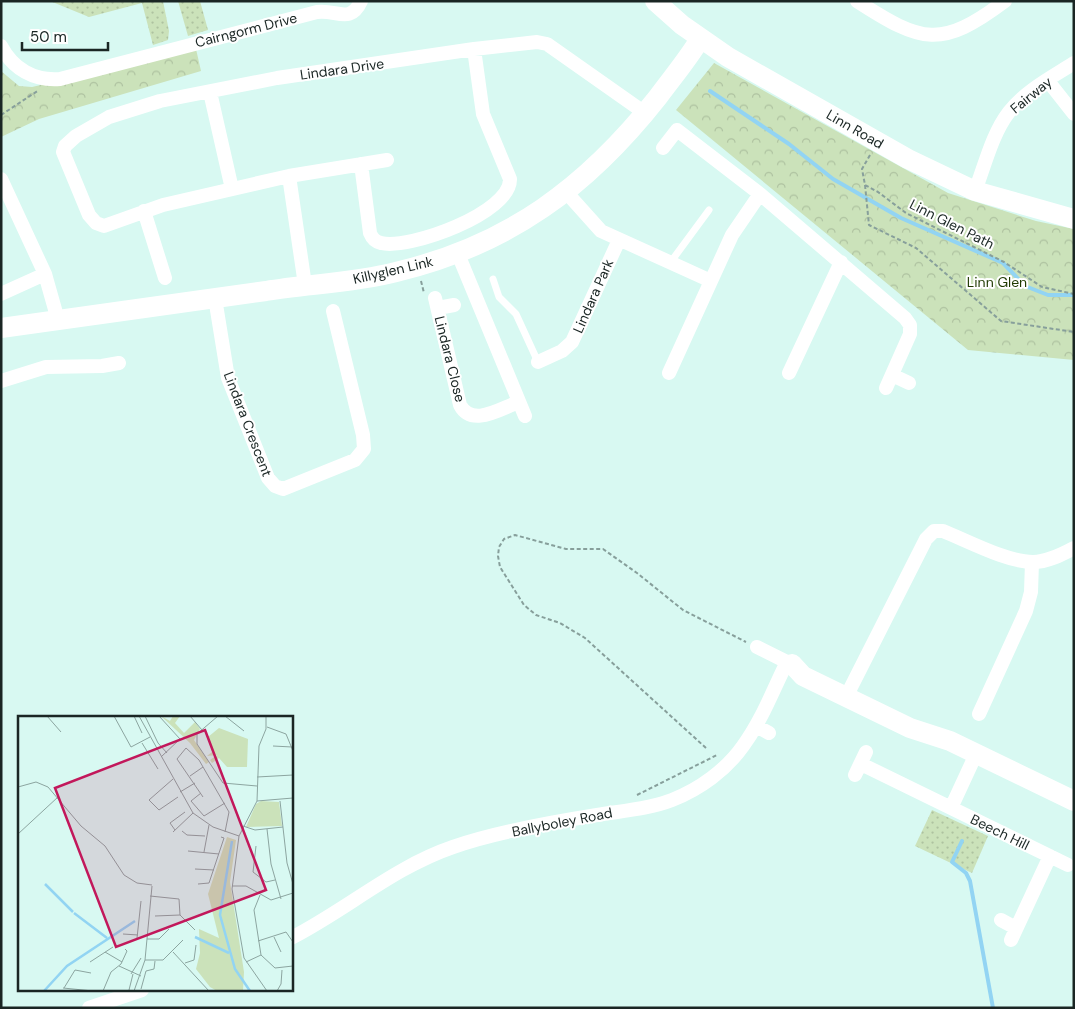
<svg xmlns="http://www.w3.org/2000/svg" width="1075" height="1009" viewBox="0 0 1075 1009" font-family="'DM Sans',sans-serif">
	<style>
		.grass { fill: url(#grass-dots) }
		.park { fill: url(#park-crowns) }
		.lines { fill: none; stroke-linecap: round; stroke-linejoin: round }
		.stream { stroke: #92d4f3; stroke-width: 4 }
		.path { stroke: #879f9b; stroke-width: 2; stroke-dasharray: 4 2.5; stroke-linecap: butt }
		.lane { stroke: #fff; stroke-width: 7 }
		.street { stroke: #fff; stroke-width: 14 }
		.secondary { stroke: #fff; stroke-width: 20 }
		.labels { text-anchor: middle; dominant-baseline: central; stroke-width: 4; stroke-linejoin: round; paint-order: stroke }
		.street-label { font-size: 14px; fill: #1a2624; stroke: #fff }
		.park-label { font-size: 14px; fill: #1f3a00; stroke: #fff }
		.inset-river { fill: none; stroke: #92d4f3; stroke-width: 2.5 }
		.inset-road { fill: none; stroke: #8ca5a0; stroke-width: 1 }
		.view { fill: #c2185b; fill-opacity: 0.15; stroke: #c2185b; stroke-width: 2.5 }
		.inset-edge { fill: none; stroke: #1a2624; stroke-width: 2.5 }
	</style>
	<defs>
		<pattern id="grass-dots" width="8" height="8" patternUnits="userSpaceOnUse" patternTransform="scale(1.25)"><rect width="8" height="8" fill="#cbe2ba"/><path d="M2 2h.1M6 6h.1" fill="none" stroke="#aec2a0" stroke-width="1.8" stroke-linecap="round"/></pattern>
		<pattern id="park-crowns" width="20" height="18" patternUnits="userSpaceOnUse" patternTransform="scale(1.25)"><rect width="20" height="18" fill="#cbe2ba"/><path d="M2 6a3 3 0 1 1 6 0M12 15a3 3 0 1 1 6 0" fill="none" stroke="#aec2a0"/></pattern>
	</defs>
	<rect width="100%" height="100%" fill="#d8f9f2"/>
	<path class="grass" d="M50 1H163L169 31 168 40 153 45 142 3 89 17Z
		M178 1H200L208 30 188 36Z
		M932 810 988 836 972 873 915 846Z"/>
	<path class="park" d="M196 49 201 71 39 119 1 137V71L19 86 32 87Z
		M714 63 948 193 1036 221 1074 229V360L968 350 676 110Z"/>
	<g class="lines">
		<path class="stream" d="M710 91 789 144 833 179 901 218 1003 263 1025 286 1048 295H1074
			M962 841 952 862 966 873 970 881 993 1008"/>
		<path class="path" d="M1 115 39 90
			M870 155 862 169 865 185 878 192 906 213 1004 262 1042 287 1074 294
			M865 185 869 225 916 248 1001 321 1074 332
			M421 281 424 293
			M706 748 585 638 560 623 536 615 524 605 500 567 498 556 499 547 504 539 515 535 566 549H603L637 573 683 610 746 642
			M637 795 717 755"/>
		<path class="lane" d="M670 263 709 210
			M493 279 499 297 516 314 538 362"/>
		<path class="street" d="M857 1C922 43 941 49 1005 1
			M1 46C13 69 34 81 60 79L317 12C336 9 350 25 361 1
			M1048 81 1074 114
			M210 92 232 189
			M663 148 677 130 760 194 905 318 910 325V334L886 388
			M387 160 289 176 163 205 104 226 96 223 89 215 63 152 65 146 76 136 109 117 160 101 277 78 474 49 537 42 547 44 645 113
			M361 164 370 233C372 238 375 242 381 243 409 250 511 213 510 179L483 114 474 49
			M289 176 305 285
			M1 179 45 274 58 320
			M975 191C985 165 992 134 1009 112 1025 91 1052 77 1074 63
			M566 192 601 231 711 281
			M144 211 165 278
			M458 254 525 416
			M1 294 45 274
			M215 298 228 378 268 478 275 486 283 489 355 460 364 449 363 435 333 311
			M435 298 460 405C472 428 501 408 519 402
			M438 308 454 305
			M538 362 562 351 572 342 619 240
			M669 373 732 235 760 194
			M789 373 841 262
			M892 375 909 383
			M1 381 46 367 102 366 119 363
			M846 697 926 539 934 531H943C968 541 1007 562 1033 562 1047 562 1061 555 1074 548
			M979 714 1026 611 1031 592 1032 562
			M756 726 769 733
			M861 764 1068 865
			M855 775 866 752
			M951 808 976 754
			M1001 920 1016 928
			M291 938C346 910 394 867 453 847 495 832 553 822 597 815 621 811 649 809 672 800 700 789 726 770 743 746 762 720 773 690 787 662L757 647
			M1011 940 1050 856
			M89 1008 142 990"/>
		<path class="secondary" d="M655 1 682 25 728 57 908 159 975 191 1074 219
			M1 328C89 315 178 304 266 291 309 284 353 283 396 272 509 245 587 187 658 97 672 78 688 59 700 39
			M792 664 803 676 910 728 950 741 1074 801"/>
	</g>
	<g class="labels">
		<g class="street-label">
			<text transform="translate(246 30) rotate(-14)">Cairngorm Drive</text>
			<text transform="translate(342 69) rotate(-8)">Lindara Drive</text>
			<text transform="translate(1031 95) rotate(-39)">Fairway</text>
			<text transform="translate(855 129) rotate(30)">Linn Road</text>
			<text transform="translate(952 224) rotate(27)">Linn Glen Path</text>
			<text transform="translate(393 270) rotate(-13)">Killyglen Link</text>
			<text transform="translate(593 296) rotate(-66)">Lindara Park</text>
			<text transform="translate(450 359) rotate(76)">Lindara Close</text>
			<text transform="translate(248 424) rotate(69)">Lindara Crescent</text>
			<text transform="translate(562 822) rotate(-11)">Ballyboley Road</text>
			<text transform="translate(1000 832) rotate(26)">Beech Hill</text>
		</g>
		<g class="park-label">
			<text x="997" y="282">Linn Glen</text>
		</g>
	</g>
	<g transform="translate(18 716)">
		<rect width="275" height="275" fill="#d8f9f2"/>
		<path d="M201 12 230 23 229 51H209L201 42 194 47 192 44 199 39 189 40 194 36 190 21Z" fill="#cbe2ba"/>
		<path d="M143 0 152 5 155 0H162L157 7 166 17 177 6 182 13 176 24 191 46 188 48 172 27ZM243 85 261 86 264 110 228 111 238 88ZM209 121 218 124 212 166 226 256 225 275H199L192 271 178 253 182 237 181 213 201 222 190 178Z" fill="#cbe2ba"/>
		<path class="inset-river" d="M214 125 202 199 217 253 232 275M27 168 55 196M56 197 89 222M177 221 211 237M26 275 49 250 117 205"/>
		<path class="inset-road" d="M29 0 43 16M96 0 113 31 132 21M116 0 124 17M121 0 175 97 195 111 221 120M127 0 140 27 149 37M141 0 162 23 143 41M172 0 184 14M200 0 179 18V28L205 67 239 70M207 0 226 15M249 11 268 18 275 35M124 27 140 53M255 30 274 31M172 60 185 51M239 61 275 59M155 63 131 84 141 94 160 81M0 71 18 66 30 71 63 110 87 130 106 159 119 167 134 169M162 76 177 67M183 77 173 85 186 100 207 87M185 81 159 43 168 32 181 44 211 96 207 116M239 85 221 120 214 173 226 242 249 275M239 85 241 30 248 13V0M239 85 275 82M262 85 269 147 275 168M225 110 237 114 265 111M249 113 253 148 263 183M157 114 152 107 167 96M164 115 169 119 187 120M155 116 175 97M0 118 40 81M238 130 235 156 248 166 257 164M170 135 201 138M186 136 191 109M177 153 196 154M180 168 191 167 206 122 203 121M214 170H228L253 184 275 177M242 179 236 194 243 239 257 252 275 250M132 180 161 183 162 199 177 214M137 200 162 199M105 218 120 219M256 221 263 236M119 222 123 185M129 223H141L151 213M240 225 268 216 275 226M87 236 104 246M155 236 191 275M127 244H145L165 224M72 246 95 231M228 246 243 239M167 247 176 244 178 229M101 250 123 260M113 258 123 242M45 272 75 275M46 272 57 254 73 257M123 273 128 255 136 253 137 245M111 274 115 258M85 275 93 256 103 248 109 235 107 233M116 275 127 244 134 170M259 275 263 268 264 254"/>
		<path class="view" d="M187 14 248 174 98 231 37 72Z"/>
		<rect width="275" height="275" class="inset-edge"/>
	</g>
	<rect width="1075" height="1009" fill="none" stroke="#1a2624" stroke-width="5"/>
	<path d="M22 42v8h86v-8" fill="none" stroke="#1a2624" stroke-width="2.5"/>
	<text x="30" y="42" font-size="15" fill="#1a2624" stroke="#ffffff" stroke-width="4" paint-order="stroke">50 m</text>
</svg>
